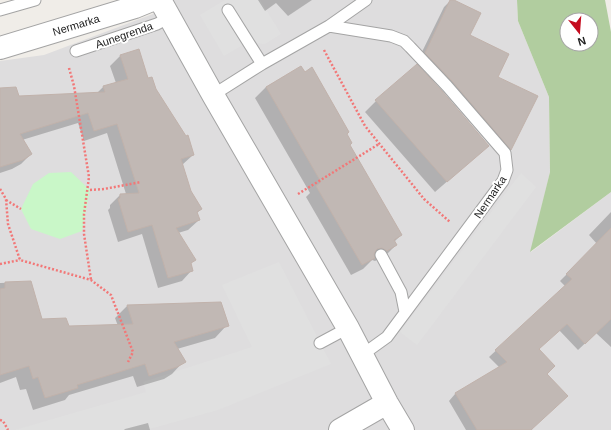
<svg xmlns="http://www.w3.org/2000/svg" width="611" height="430" viewBox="0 0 611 430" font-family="Helvetica,sans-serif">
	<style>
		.residential { fill: #deddde }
		.forest { fill: #b1cd9f; fill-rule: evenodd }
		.park { fill: #c9f7c8 }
		.parking { fill: #e0e0e0 }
		.shadow { fill: #0003 }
		.building { fill: #c1b8b4; stroke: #c1b2ab }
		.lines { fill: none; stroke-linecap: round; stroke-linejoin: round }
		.lane-casing { stroke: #a4a4a4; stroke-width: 13 }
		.street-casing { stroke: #a4a4a4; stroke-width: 24 }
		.path { stroke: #f27777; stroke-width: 2.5; stroke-dasharray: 2 2; stroke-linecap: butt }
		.lane { stroke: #fff; stroke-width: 11 }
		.street { stroke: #fff; stroke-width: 22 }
		.labels { text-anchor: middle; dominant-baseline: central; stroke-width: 4; stroke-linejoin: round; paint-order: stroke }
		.street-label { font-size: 11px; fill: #202020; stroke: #fff }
	</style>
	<rect width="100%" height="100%" fill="#f0ede8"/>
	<path class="residential" d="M165 0H517L518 21 549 97 550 172 531 252 611 192V430H0V61L44 55 153 14Z"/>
	<path class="forest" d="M517 0H605L611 32V192L530 252 550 172 549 97 518 21ZM567 20H591V44H567Z"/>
	<path class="park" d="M71 172 90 190 82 231 60 239 31 229 21 209 33 184 49 173Z"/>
	<path class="parking" d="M225 0H260L281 34 265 44 248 42 224 56 200 15Z
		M521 173 536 187 417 345 400 332Z
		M279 262 331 364 218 410 146 430H15L146 392 143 382 252 347 222 285Z"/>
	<path class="shadow" d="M258 0H312L288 16 276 3 265 11Z
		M451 0 468 36 497 78 537 97 510 150 503 157 418 60 444 7Z
		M120 56 148 79 155 89 193 155 182 165 190 191 201 209 197 213 199 220 188 230 178 233 194 260 190 264 192 270 182 281 158 288 142 234 118 242 108 210 110 208V205L120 195 126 194 107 133 84 141 78 123 22 140 31 154 21 164 12 169 0 173V89L18 97 97 93 103 87 116 83 110 66Z
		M301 67 346 135 349 145 401 235 394 242 396 245 385 256 375 261 372 260 363 269 351 275 306 197 310 193 255 98 266 87Z
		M376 101 488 146 435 192 365 112Z
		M611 212V347L596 333 578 350 559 330 538 349 546 374 532 430H466L449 401 455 394 499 367 489 357 565 286 560 281 597 244 589 235Z
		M30 282 41 320 68 327 118 326 115 318 127 306 227 325 215 338 177 349 184 361 172 374 164 379 137 387 133 376 69 395 65 400 33 410 26 389 20 390 16 377 0 383V283Z
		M148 423 150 430H124L125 429Z"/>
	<path class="building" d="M450 0H454L481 13 470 35 509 54 498 77 538 96 511 150 452 81 425 53Z
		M139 49 148 78 152 77 156 89 186 136 188 135 194 155 181 159 191 191 202 209 197 212 200 220 176 228 196 260 191 263 193 271 168 278 152 225 128 232 118 199 120 198V194L139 193 117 124 94 131 88 113 20 134 32 154 23 160 0 167V88L16 87 19 96 105 92 103 86 128 79 120 55Z
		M417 64 442 91 489 146 447 182 375 100Z
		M301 66 305 72 312 67 349 132 347 134 352 143 350 145 402 235 394 240 397 245 387 251 382 248 377 249 374 254 375 258 362 265 316 186 321 182 266 87Z
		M611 228V319L585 344 567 324 539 349 555 366 547 374 568 396 531 430H477L455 393 507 362 495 350 572 279 566 274Z
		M31 281 42 319 66 318 69 326 133 324 127 305 221 302 229 326 174 342 186 362 177 367 149 376 145 364 77 385 78 388 45 398 38 377 33 379 29 366 0 375V289L5 288V282Z"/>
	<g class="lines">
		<g class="lane-casing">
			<path id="lane" d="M0 10 35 0
				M228 10 262 64
				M329 26 366 0
				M76 51 157 24 170 17
				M213 95 262 64 329 26 391 36 404 41 410 47 447 86 505 153 507 170 503 181 387 337 362 355
				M381 255 401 292 405 312
				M320 343 348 328"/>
		</g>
		<g class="street-casing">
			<path id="street" d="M160 0 213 95 348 328 387 403 403 430
				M0 48 135 7 152 0
				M340 430 387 403"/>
		</g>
		<path class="path" d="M324 50 365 126 424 199 450 222
			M69 68 74 86 89 177 84 214V234L91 280
			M0 189 6 199 8 224 20 260 91 280 111 295 133 352 128 362
			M90 190 104 189 141 182
			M298 194 379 144
			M6 200 21 209
			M0 264 20 260
			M0 420 3 421 8 430"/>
		<use href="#lane" class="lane"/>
		<use href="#street" class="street"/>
	</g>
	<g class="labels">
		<g class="street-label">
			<text transform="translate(76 25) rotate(-17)">Nermarka</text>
			<text transform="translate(124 35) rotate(-19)">Aunegrenda</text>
			<text transform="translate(490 197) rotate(-56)">Nermarka</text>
		</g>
	</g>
	<g transform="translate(579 32) rotate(163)"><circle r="19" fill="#ffffff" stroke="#a6a6a6"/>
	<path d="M0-3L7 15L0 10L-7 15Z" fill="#c50c1f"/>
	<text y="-6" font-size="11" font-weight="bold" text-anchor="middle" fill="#202020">N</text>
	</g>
</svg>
